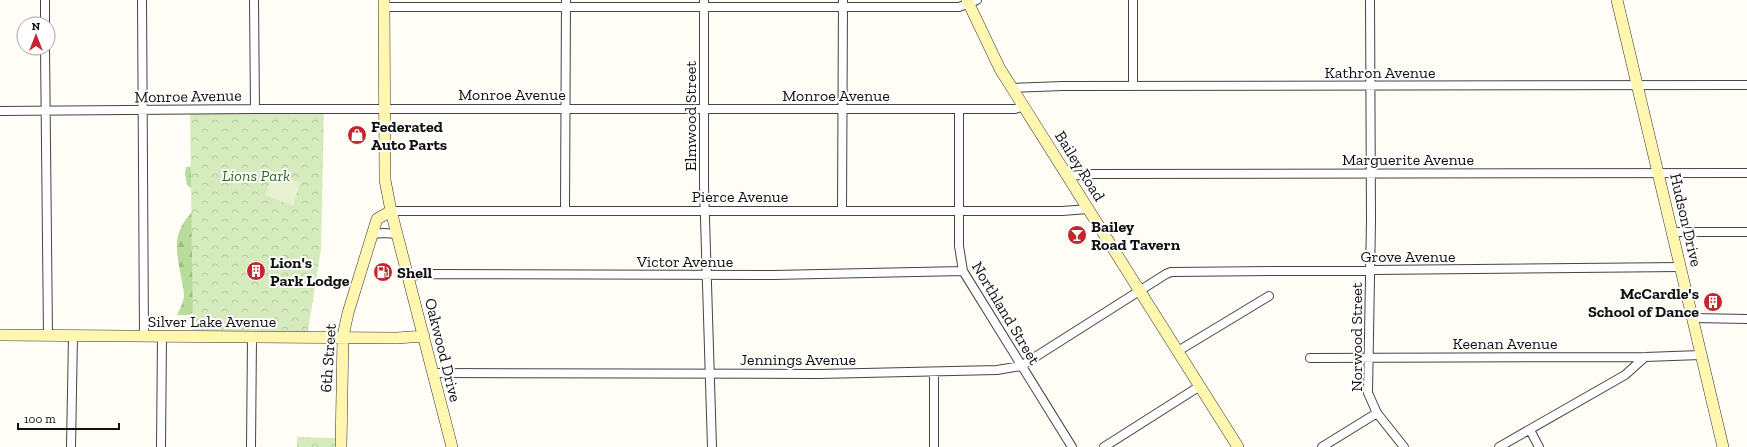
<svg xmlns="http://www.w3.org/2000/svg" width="1747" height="447" viewBox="0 0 1747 447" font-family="'Zilla Slab',serif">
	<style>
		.forest { fill: url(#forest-firs) }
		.park { fill: url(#park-crowns) }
		.pitch { fill: #e6f2cf }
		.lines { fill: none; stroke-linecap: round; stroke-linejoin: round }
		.street-casing { stroke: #444; stroke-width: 10 }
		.secondary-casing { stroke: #333; stroke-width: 12 }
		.street { stroke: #fff; stroke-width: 8 }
		.secondary { stroke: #fff6b0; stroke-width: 11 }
		.labels { text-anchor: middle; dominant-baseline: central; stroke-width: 4; stroke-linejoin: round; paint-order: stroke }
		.street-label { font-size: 16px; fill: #111; stroke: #fff }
		.poi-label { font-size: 16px; font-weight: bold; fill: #111; stroke: #fff; text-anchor: start }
		.park-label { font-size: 16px; font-style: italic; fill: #2f6b1f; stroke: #fff }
	</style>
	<defs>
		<pattern id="forest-firs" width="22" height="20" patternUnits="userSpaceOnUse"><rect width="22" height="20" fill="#b9dc9c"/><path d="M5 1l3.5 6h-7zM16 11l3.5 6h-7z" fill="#9ebc85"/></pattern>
		<pattern id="park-crowns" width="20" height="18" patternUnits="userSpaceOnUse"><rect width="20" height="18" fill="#d5ebbd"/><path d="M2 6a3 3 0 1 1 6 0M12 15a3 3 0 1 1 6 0" fill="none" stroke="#b6c8a1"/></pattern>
	</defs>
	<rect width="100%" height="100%" fill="#fffdf5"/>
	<path class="forest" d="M197 166 200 308 189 315H177C180 308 184 302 184 295 184 289 182 283 181 277 175 245 172 231 197 207V193L187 185 185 174 186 167Z"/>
	<path class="park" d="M324 109 321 249 307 337 193 336 190 110Z
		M297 437 336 438V447H297Z"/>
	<path class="pitch" d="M273 173 300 183 293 206 265 195Z"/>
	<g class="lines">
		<g class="street-casing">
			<path id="street" d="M45 0V24
				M142 0 144 337
				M254 0 255 109
				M704 0V186L712 447
				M1133 0V86
				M1370 0 1371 220 1368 393 1377 413 1404 447
				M384 7H959L977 0
				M45 48 48 336
				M1012 88 1063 86 1747 85
				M959 109V246L963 271 1072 447
				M0 111 255 109H1015L1024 106
				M1068 176 1094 174 1747 173
				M565 210 566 0
				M842 210 843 0
				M391 211H1062L1088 209
				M1673 232H1747
				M372 234 384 233 397 234
				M408 276 429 274 773 275 963 271
				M1693 318 1747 319
				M1178 351 1269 296
				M1310 358 1645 357 1701 355
				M934 372V447
				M433 373 819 374 997 370 1021 366 1166 274 1171 272 1681 267
				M1530 430 1539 447
				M71 447 73 336
				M161 447 162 336
				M251 447 252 337
				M1104 447 1200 386
				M1322 447 1377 413
				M1499 447 1625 375 1645 357"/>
		</g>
		<g class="secondary-casing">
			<path id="secondary" d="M384 0 385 180 391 211 452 447
				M967 0 1000 69 1238 447
				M1617 0 1723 447
				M0 335 397 338 424 336
				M341 447 343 336 348 313 377 219 391 211"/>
		</g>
		<use href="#street" class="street"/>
		<use href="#secondary" class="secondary"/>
	</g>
	<defs>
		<g id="shop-disc" transform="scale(1)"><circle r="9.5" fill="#c4262e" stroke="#fff"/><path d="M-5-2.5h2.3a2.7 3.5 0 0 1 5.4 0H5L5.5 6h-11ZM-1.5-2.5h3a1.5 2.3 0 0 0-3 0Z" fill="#fff"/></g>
		<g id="bar-disc" transform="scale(1)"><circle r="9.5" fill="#c4262e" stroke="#fff"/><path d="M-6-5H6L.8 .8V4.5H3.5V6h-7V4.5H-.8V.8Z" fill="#fff"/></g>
		<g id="building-disc" transform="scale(1)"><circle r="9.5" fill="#c4262e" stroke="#fff"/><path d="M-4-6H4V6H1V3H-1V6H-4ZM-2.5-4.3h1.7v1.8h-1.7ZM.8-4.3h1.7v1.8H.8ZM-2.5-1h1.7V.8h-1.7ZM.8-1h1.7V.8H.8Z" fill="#fff"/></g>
		<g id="fuel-disc" transform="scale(1)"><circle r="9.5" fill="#c4262e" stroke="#fff"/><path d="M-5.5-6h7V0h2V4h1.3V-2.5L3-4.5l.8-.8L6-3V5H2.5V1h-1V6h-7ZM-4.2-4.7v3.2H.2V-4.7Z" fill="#fff"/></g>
	</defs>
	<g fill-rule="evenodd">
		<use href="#shop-disc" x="357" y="135"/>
		<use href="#bar-disc" x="1077" y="235"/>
		<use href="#building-disc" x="256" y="271"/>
		<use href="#fuel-disc" x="383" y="272"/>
		<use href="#building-disc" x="1713" y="302"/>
	</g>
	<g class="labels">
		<g class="street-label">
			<text x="1380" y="72">Kathron Avenue</text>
			<text x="512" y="94">Monroe Avenue</text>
			<text x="836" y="95">Monroe Avenue</text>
			<text transform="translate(188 96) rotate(-1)">Monroe Avenue</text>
			<text transform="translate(690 116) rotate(-90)">Elmwood Street</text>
			<text x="1408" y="159">Marguerite Avenue</text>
			<text transform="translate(1080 166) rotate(58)">Bailey Road</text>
			<text x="740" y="196">Pierce Avenue</text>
			<text transform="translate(1686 220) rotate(77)">Hudson Drive</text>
			<text x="1408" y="256">Grove Avenue</text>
			<text x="685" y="261">Victor Avenue</text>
			<text transform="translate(1006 313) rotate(59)">Northland Street</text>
			<text x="212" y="321">Silver Lake Avenue</text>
			<text transform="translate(1356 337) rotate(-90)">Norwood Street</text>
			<text x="1505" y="343">Keenan Avenue</text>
			<text transform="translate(443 350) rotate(76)">Oakwood Drive</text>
			<text transform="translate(328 358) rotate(-86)">6th Street</text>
			<text x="798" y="359">Jennings Avenue</text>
		</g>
		<g class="poi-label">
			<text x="371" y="126">Federated<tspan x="371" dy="18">Auto Parts</tspan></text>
			<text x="1091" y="226">Bailey<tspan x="1091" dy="18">Road Tavern</tspan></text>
			<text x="270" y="262">Lion's<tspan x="270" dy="18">Park Lodge</tspan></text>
			<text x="397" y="272">Shell</text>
			<text x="1699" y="293" text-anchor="end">McCardle's<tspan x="1699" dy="18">School of Dance</tspan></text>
		</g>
		<g class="park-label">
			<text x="256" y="175">Lions Park</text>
		</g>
	</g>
	<g transform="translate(36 36)"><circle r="19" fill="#ffffff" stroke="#a0a0a0"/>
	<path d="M0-3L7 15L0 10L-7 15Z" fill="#c4262e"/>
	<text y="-6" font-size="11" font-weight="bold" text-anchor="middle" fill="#111111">N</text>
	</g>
	<path d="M18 423v6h101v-6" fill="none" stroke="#111111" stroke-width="2"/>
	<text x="24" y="423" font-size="12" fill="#111111" stroke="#ffffff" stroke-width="3" paint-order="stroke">100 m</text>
</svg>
